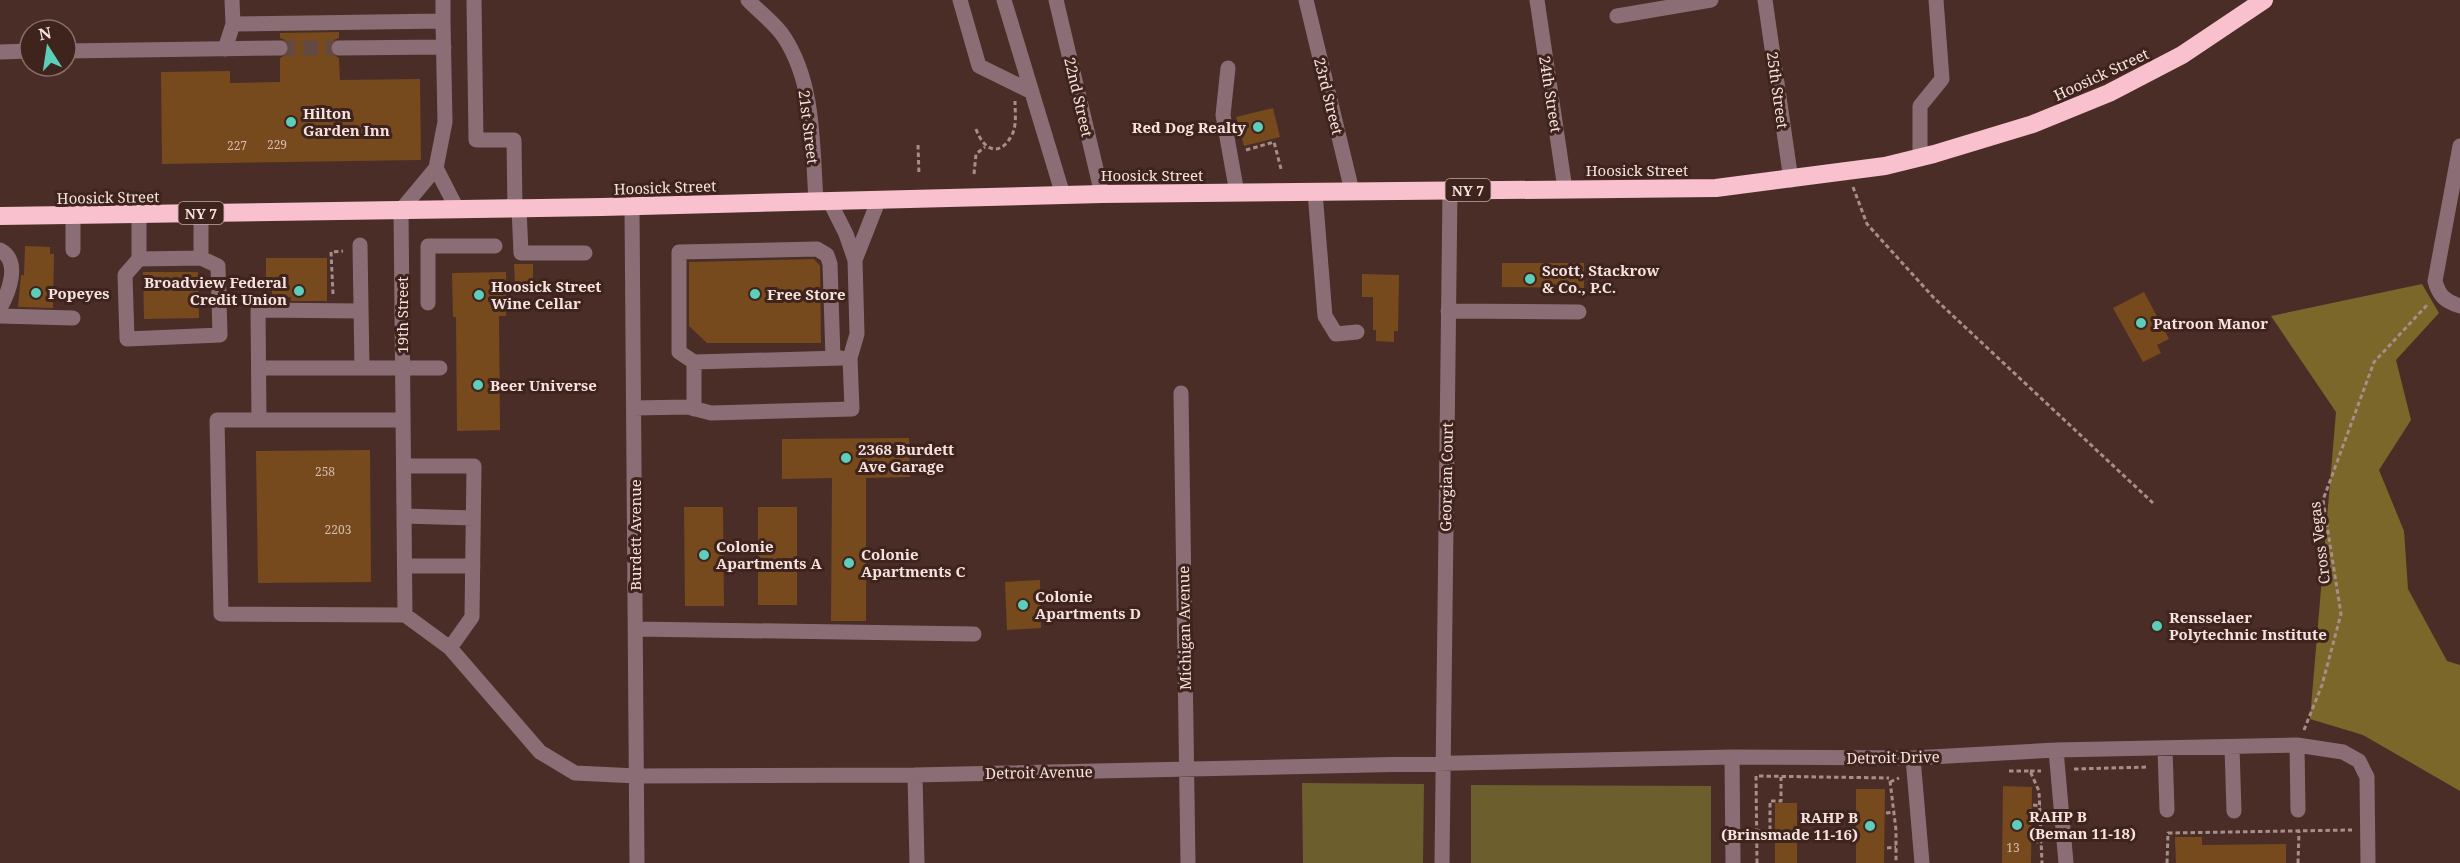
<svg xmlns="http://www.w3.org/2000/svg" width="2460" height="863" viewBox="0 0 2460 863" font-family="'Noto Serif',serif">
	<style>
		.green { fill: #6d5e2d }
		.forest { fill: #7b6729 }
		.building { fill: #774a1e }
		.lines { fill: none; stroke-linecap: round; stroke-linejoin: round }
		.minor-tunnel { stroke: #644842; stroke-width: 15; stroke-dasharray: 15 8; stroke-linecap: butt }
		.path { stroke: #a68e89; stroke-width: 3; stroke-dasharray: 4.5 3; stroke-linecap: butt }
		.minor { stroke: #8b6e75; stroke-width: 15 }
		.highway { stroke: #f9c0cd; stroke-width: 18 }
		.poi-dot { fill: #5cceba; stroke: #3f231d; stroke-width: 2 }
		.labels { text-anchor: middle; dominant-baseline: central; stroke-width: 6; stroke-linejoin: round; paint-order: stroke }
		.number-label { font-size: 12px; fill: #d6bcae }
		.shield { fill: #3f231d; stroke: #bfa9a4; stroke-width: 1.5 }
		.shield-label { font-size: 14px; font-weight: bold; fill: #f6e2de }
		.street-label { font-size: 15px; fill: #f6e2de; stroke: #3f231d }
		.poi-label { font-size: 15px; font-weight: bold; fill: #f6e2de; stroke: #3f231d; text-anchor: start }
	</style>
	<rect width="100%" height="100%" fill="#4a2d27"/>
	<path class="green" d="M1302 783 1424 784 1423 863H1303Z
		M1471 785 1711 786V863H1471Z"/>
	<path class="forest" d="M2422 284 2439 313 2396 360 2411 420 2379 470 2404 531 2408 589 2447 661 2460 665V791L2363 735 2310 719 2336 412 2271 316Z"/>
	<path class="building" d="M339 32V38L334 40 329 48 331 53 339 58 340 80 420 79 421 160 162 164 161 72 230 71V83L280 82V58L288 53 290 47 285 40 280 38V33Z
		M1273 108 1280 137 1244 146 1236 117Z
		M25 246 50 247V254H54L53 308 18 307 21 275H24Z
		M266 258H327V301H291V297H272V284H266Z
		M814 259 820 266 821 343H707L689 326V262Z
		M1502 263H1584V288L1502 287Z
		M514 264H533V285H515Z
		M143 272H198L199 318 144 319Z
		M506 272V316H499L500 430 457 431 456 317H453L452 273Z
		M1362 274 1399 275 1398 331H1394V342L1376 341V330H1373V297H1362Z
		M2144 292 2169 339 2157 345 2161 353 2143 362 2113 308Z
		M909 438 910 477 866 478V621H831L832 478 782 479V439Z
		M370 450 371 582 258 583 256 451Z
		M684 507H723L724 606H685Z
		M758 507H797V605H758Z
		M1040 580 1041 628 1007 630 1005 582Z
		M2003 786 2032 787 2031 863H2002Z
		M1856 789H1885L1884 863H1856Z
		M1775 803H1797V863H1775Z
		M2175 837H2202V845L2286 844V863H2176Z"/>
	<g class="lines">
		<path class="minor-tunnel" d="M280 48H339"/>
		<path class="path" d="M976 129C983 149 999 159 1012 135 1017 125 1015 112 1015 101
			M918 145 919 175
			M1246 150 1274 142 1281 169
			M974 174 976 154 985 147
			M1853 187 1867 224 1934 298 2153 503
			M333 294 331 252 343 251
			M2304 730 2322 685 2341 614 2323 500 2374 362 2429 303
			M2074 769 2148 767
			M2009 771H2030L2039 791 2042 863
			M2030 771H2041
			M1890 781 1896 830V863
			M1890 782 1899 778
			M2033 805 2041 806
			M1886 813 1895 812
			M1756 831H1770V801H1781V777
			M2033 842H2042
			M1887 848 1896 847
			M1757 863 1756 776 1889 778
			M2167 863 2168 833 2352 830
			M2298 863 2299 831"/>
		<path class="minor" d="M232 0 233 24
			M443 0V21
			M474 0 476 140H514L515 209
			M748 0C759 12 775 23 784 37 815 84 812 146 816 200
			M960 0 979 66 1032 92
			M1004 0 1063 195
			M1056 0 1102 194
			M1306 0 1352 191
			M1537 0 1565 189
			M1765 0 1791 180
			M1617 16 1711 0
			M339 48 444 47
			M225 49 233 24 443 21 445 122 436 168 401 210 405 615 450 648 540 752 575 773 637 776 915 775 1732 757 1913 758 2056 750 2297 745 2343 752 2359 761 2367 777 2368 863
			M66 51 280 48
			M0 52 30 51
			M1228 68 1223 115 1237 193
			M2460 146 2435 281C2439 296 2445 301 2460 306
			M1920 158V106L1942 79 1936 0
			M436 168 457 209
			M1315 192 1325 316 1336 334 1357 332
			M632 207 637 863
			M519 208 521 253H585
			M139 214V259L125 275 127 339 220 335 218 266 201 258V213
			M73 215V250
			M360 245 362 368
			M0 250C21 261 9 292 0 308
			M139 259 201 258
			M855 260 879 199
			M428 303V246H495
			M1448 311 1579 312
			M0 316 73 318
			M694 362 679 352V252L817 249 827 255 830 264 833 358
			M259 368H440
			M1181 393 1188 863
			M634 408 688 407 711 413 852 409 850 358 857 334 855 260 846 234 829 200
			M694 409V362L841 358
			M259 420 258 310 361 311
			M403 420H217L221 614 405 615
			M404 466H474L472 617 450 648
			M404 516 473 518
			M405 566H473
			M635 629 974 634
			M2297 745 2298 810
			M2232 747 2234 811
			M2165 748 2167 810
			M2056 750 2066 863
			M1732 757 1733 863
			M1913 758 1922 863
			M915 775 917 863
			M1442 863 1450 191"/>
		<path class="highway" d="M0 216 602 207 1102 194 1716 188 1885 166 1934 154 2033 124 2109 93 2182 55 2264 0"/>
	</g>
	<g class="poi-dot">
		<circle cx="291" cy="122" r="6"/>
		<circle cx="1258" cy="127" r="6"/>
		<circle cx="1530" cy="279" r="6"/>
		<circle cx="299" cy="291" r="6"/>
		<circle cx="36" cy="293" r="6"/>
		<circle cx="755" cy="294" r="6"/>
		<circle cx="479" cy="295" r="6"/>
		<circle cx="2141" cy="323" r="6"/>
		<circle cx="478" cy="385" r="6"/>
		<circle cx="846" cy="458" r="6"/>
		<circle cx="704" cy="555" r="6"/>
		<circle cx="849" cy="563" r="6"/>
		<circle cx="1023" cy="605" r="6"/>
		<circle cx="2157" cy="626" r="6"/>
		<circle cx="2017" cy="825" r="6"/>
		<circle cx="1870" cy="826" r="6"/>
	</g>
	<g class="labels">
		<g class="number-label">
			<text x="277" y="144">229</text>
			<text x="237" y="145">227</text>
			<text x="325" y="471">258</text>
			<text x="338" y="529">2203</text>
			<text x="2013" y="847">13</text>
		</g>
		<g class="shield">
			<rect x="1445.5" y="179" width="45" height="22" rx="4.5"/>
			<rect x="178.5" y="202" width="45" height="22" rx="4.5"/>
		</g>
		<g class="shield-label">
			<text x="1468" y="190">NY 7</text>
			<text x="201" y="213">NY 7</text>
		</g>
		<g class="street-label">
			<text transform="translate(2101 74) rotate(-25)">Hoosick Street</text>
			<text transform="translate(1778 90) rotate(82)">25th Street</text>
			<text transform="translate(1551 94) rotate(81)">24th Street</text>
			<text transform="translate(1329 96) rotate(76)">23rd Street</text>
			<text transform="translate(1079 97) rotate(77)">22nd Street</text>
			<text transform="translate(809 127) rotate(83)">21st Street</text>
			<text x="1637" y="170">Hoosick Street</text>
			<text x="1152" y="175">Hoosick Street</text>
			<text transform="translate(665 187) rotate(-2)">Hoosick Street</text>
			<text transform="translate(108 197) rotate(-1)">Hoosick Street</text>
			<text transform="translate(402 315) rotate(-90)">19th Street</text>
			<text transform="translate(1446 477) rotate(-89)">Georgian Court</text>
			<text transform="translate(635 535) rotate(-90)">Burdett Avenue</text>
			<text transform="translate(2319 543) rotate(-97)">Cross Vegas</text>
			<text transform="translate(1184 628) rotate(-91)">Michigan Avenue</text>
			<text transform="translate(1893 757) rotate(-1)">Detroit Drive</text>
			<text transform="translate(1039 772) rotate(-1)">Detroit Avenue</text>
		</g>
		<g class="poi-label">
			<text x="303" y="113">Hilton<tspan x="303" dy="17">Garden Inn</tspan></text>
			<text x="1246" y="127" text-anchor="end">Red Dog Realty</text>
			<text x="1542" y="270">Scott, Stackrow<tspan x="1542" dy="17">&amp; Co., P.C.</tspan></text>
			<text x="287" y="282" text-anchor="end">Broadview Federal<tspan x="287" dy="17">Credit Union</tspan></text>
			<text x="491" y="286">Hoosick Street<tspan x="491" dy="17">Wine Cellar</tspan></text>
			<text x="48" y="293">Popeyes</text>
			<text x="767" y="294">Free Store</text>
			<text x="2153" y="323">Patroon Manor</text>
			<text x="490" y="385">Beer Universe</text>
			<text x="858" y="449">2368 Burdett<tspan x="858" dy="17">Ave Garage</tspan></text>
			<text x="716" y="546">Colonie<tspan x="716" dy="17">Apartments A</tspan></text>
			<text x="861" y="554">Colonie<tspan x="861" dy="17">Apartments C</tspan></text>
			<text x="1035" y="596">Colonie<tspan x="1035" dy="17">Apartments D</tspan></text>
			<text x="2169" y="617">Rensselaer<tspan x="2169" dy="17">Polytechnic Institute</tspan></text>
			<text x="2029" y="816">RAHP B<tspan x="2029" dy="17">(Beman 11-18)</tspan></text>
			<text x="1858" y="817" text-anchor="end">RAHP B<tspan x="1858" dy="17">(Brinsmade 11-16)</tspan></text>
		</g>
	</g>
	<g transform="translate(48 48) rotate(348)"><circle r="28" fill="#3f231d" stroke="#886f6a" stroke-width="1.5"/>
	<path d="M0-4.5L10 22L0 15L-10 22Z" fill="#5cceba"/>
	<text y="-9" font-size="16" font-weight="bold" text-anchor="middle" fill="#f6e2de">N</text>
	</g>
</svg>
